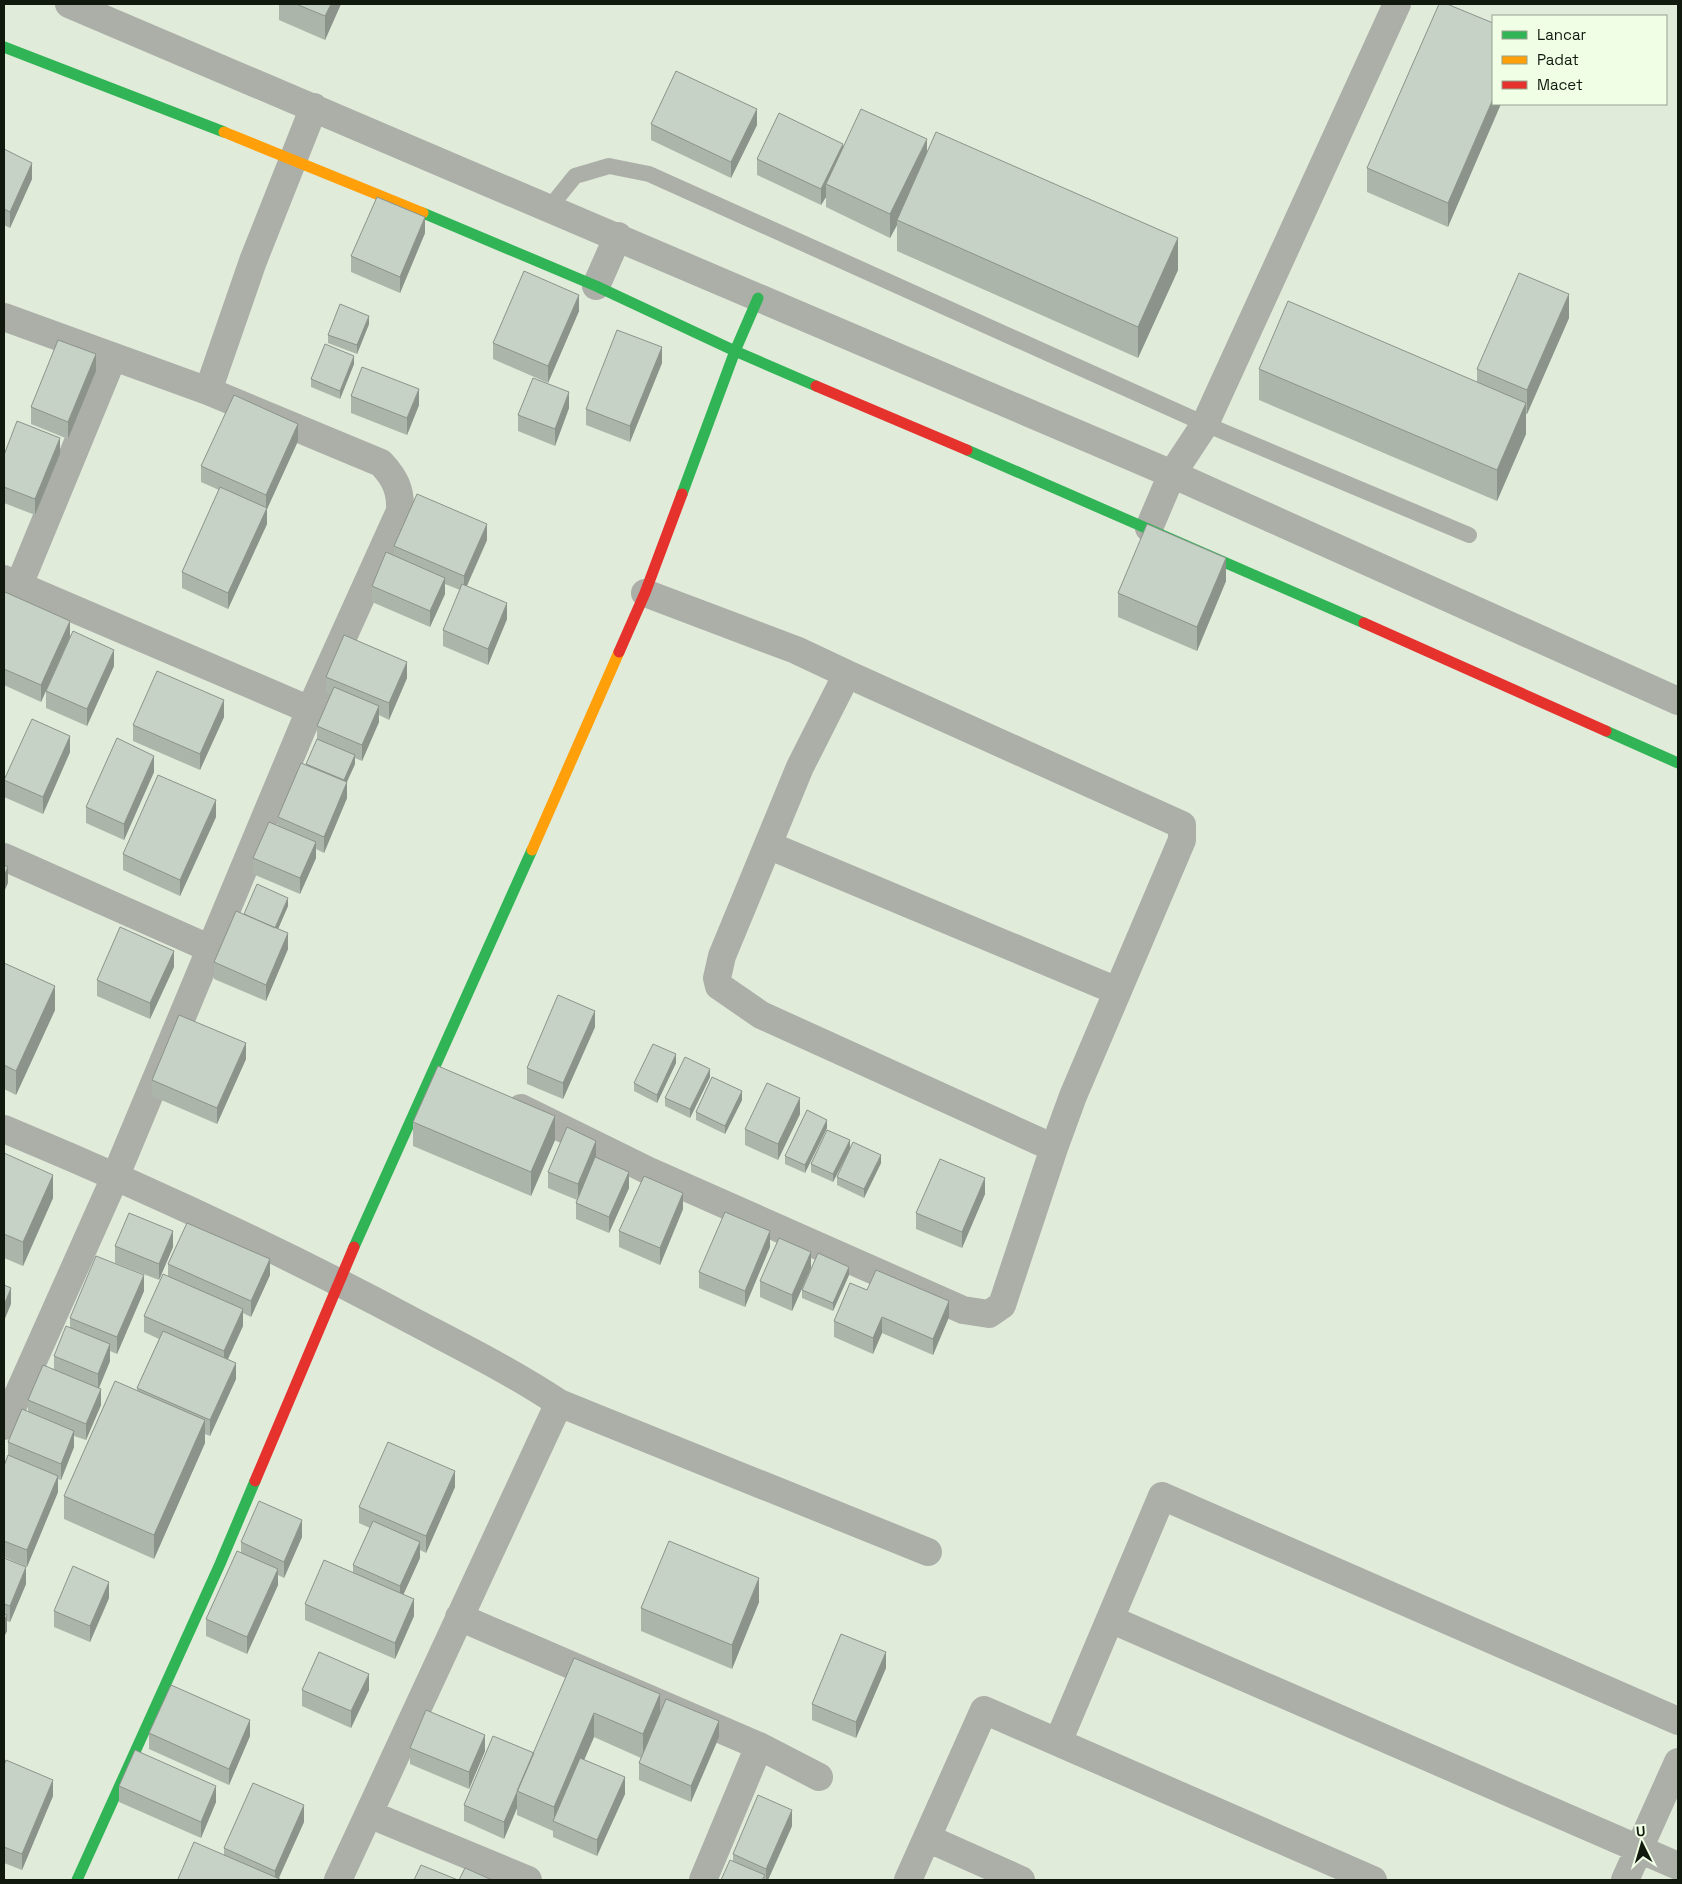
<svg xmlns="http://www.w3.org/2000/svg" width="1682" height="1884" viewBox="0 0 1682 1884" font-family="'Space Grotesk',sans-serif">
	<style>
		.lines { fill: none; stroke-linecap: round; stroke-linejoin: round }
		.lane { stroke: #acaea8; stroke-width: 16 }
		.street { stroke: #acaea8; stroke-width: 28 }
		.fast { stroke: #30b455; stroke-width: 11 }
		.slow { stroke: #ff9f0a; stroke-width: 11 }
		.jam { stroke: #e5322d; stroke-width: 11 }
		.wall { fill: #abb5aa }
		.shaded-wall { fill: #8b938b }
		.building { fill: #c7d2c6; stroke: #8b938b }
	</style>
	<rect width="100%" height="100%" fill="#e0ebda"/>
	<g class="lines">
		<path class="lane" d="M550 207 575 176 609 166 649 174 1205 424 1469 535"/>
		<path class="street" d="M69 4 1172 474 1678 701
			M596 286 618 236
			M4 317 208 391 381 463C395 478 401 490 400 511L310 710 116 1175 4 1426
			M208 391 253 261 314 107
			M1149 528 1172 474 1205 424 1397 4
			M4 579 310 710
			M19 585 113 357
			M645 593 796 650 847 674 800 767 722 956 717 978 719 986 761 1015 1054 1148 1073 1096 1182 840V825L847 674
			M768 845 1117 991
			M4 857 211 949
			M521 1108 649 1171 963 1310 989 1314 1002 1305 1054 1148
			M4 1129C141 1186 276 1248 407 1318 458 1345 511 1371 559 1403L338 1880
			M559 1403 928 1552
			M459 1617 759 1746 819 1777
			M1110 1619 1678 1866
			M1058 1742 1162 1496 1678 1721
			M369 1814 528 1880
			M927 1838 1021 1880
			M703 1880 759 1746
			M908 1880 984 1710 1373 1880
			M1625 1880 1678 1762"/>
		<path class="fast" d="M4 47 224 132
			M423 213 596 286 735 351 816 386
			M967 450 1364 623
			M682 494 735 351 758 298
			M1606 731 1678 763
			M354 1247 532 850
			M77 1880 220 1564 255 1481"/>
		<path class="slow" d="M224 132 423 213
			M532 850 619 652"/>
		<path class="jam" d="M816 386 967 450
			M1364 623 1606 731
			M619 652 645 593 682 494
			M255 1481 354 1247"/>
	</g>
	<path class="wall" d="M279 4H341L325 40 279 20Z
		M1493 23 1448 227 1367 192V168Z
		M651 124 757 125 731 178 651 140Z
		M843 147 927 154 1178 270 1138 358 897 251V225L890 238 826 207V197L821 205 757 175V159Z
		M4 150 32 179 10 228 4 225Z
		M425 233 400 293 351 272V256Z
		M579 311 548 383 493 359V343Z
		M1569 318 1527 414H1526V434L1497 501 1259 400V369L1477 382V369Z
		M369 324 357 354 328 343V335Z
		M662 363 630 442 586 425V409Z
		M354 364 340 399 311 387V379Z
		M96 371 68 439 31 424V407Z
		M351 396 419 405 407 435 351 413Z
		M569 408 555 446 518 431V415Z
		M298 441 267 509V524L228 609 182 588V572L219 490 201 482V466Z
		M60 454 35 515 4 503V455Z
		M487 540 467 586 507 619 488 665 443 646V630L460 590 445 584V594L430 627 372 602V586L394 556V546Z
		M1226 581 1197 651 1118 617V593Z
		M4 596 70 637 41 702 4 685Z
		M114 666 87 726 46 708V691Z
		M326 677 407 678 389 720 379 715V722L362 761 355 758V764L347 782V798L324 853 316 849V858L300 894 253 874V858L278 826V817L306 765 317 739V726L331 695 326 693Z
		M224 717 200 770 133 741V725Z
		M70 752 43 814 4 797V780Z
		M154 772 124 840 86 823V807Z
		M216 817 180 896 123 870V854Z
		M288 906 278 929 288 949 266 1001 214 979V962L244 914Z
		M4 963 55 1010 16 1095 4 1089Z
		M174 967 150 1019 97 996V980Z
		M595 1027 563 1099 527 1084V1068Z
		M246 1059 217 1124 152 1096V1080Z
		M676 1063 657 1103 634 1091V1083Z
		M710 1077 690 1118 665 1106V1098Z
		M742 1100 725 1134 696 1120V1112Z
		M800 1114 778 1160 745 1145V1129Z
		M413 1122 555 1140 531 1196 413 1146Z
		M827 1128 805 1173 785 1164V1156Z
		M850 1149 833 1182 811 1172V1164Z
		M4 1153 53 1198 23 1266 4 1258Z
		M596 1157 629 1188 609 1233 576 1219V1203L577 1200 548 1188V1172Z
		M881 1163 864 1198 837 1185V1177Z
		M985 1194 962 1248 916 1229V1213Z
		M683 1209 660 1265 619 1247V1231Z
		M115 1246 173 1247 159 1280 115 1263Z
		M770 1247 745 1307 699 1288V1272Z
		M168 1264 270 1275 251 1317 243 1313V1326L227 1360 236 1379 210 1436 205 1434V1443L154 1559 64 1519V1496L137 1390V1388L159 1339 144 1332V1316L168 1277Z
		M811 1268 792 1311 760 1297V1281Z
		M849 1275 833 1311 802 1298V1290Z
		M867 1290 949 1317 933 1355 882 1333 873 1354 834 1337V1321Z
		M144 1291 117 1354 110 1351V1361L99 1388 101 1405 86 1440 74 1436V1447L61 1480 58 1479V1492L27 1567 4 1557V1466L8 1455V1442L28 1412V1400L54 1369V1356L70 1328V1318Z
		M455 1487 426 1553 420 1550V1558L403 1595 414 1616 395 1659 305 1620V1604L353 1573V1565L370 1528 359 1523V1507Z
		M302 1537 284 1578 278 1575V1585L247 1654 206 1636V1619L241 1552V1542Z
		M4 1558 26 1584 10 1622 7 1621V1631L4 1637Z
		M109 1598 90 1642 54 1627V1611Z
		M759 1602 732 1669 641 1631V1608Z
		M574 1658 660 1715 719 1737 691 1802 639 1780V1763L641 1758 594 1737 584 1760 625 1794 597 1856 553 1837V1831L517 1815V1808L504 1839 464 1821V1805L534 1753Z
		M886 1668 856 1738 812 1720V1704Z
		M302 1690H369L351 1728 302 1706Z
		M149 1733 250 1736 229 1785 149 1749Z
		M410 1748 485 1751 469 1789 410 1764Z
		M4 1765 53 1796 22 1870 4 1863Z
		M119 1786 216 1802 201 1838 119 1802Z
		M304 1822 278 1879 282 1880H178V1879L224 1855V1848Z
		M792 1826 768 1880H721L733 1861V1854Z"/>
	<path class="shaded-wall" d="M331 4H341L325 40V16Z
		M1493 99V104H1501L1448 227V203Z
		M757 109V125L731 178V162Z
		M927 139V163L897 220V225L890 238V214Z
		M843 144V160L826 184V197L821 205V189Z
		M32 163V179L10 228V212Z
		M425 217V233L400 293V277Z
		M1178 238V270L1138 358V327Z
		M1569 294V318L1527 414V390Z
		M579 295V311L548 383V366Z
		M369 316V324L357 354V345Z
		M662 347V363L630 442V426Z
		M96 354V371L68 439V422Z
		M354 356V364L340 399V391Z
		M419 389V405L407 435V418Z
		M569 392V408L555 446V429Z
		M1526 403V434L1497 501V470Z
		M298 424V441L267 509V524L228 609V593L266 510V495Z
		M60 438V454L35 515V499Z
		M487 524V540L464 592V576Z
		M1226 558V581L1197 651V627Z
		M445 578V594L430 627V611Z
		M507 603V619L488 665V649Z
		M70 621V637L41 702V685Z
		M114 650V666L87 726V709Z
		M407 662V678L389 720V703Z
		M224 700V717L200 770V754Z
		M379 706V722L362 761V745Z
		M70 736V752L43 814V797Z
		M355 755V764L344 788V780Z
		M154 756V772L124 840V824Z
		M347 782V798L324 853V837Z
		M216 800V817L180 896V880Z
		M316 842V858L300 894V878Z
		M8 867V883L4 892V876Z
		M288 898V906L275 936V928Z
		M288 933V949L266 1001V985Z
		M174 951V967L150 1019V1003Z
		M55 986V1010L16 1095V1071Z
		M595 1011V1027L563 1099V1083Z
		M246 1043V1059L217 1124V1108Z
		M676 1054V1063L657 1103V1095Z
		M710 1069V1077L690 1118V1109Z
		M742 1091V1100L725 1134V1126Z
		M800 1098V1114L778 1160V1144Z
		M555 1116V1140L531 1196V1172Z
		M827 1120V1128L805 1173V1165Z
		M850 1140V1149L833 1182V1174Z
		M596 1141V1157L578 1200V1184Z
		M881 1155V1163L864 1198V1189Z
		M629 1172V1188L609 1233V1217Z
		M53 1175V1198L23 1266V1242Z
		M985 1178V1194L962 1248V1232Z
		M683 1193V1209L660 1265V1248Z
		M173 1231V1247L159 1280V1264Z
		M770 1231V1247L745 1307V1291Z
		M811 1252V1268L792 1311V1295Z
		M270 1259V1275L251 1317V1301Z
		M849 1267V1275L833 1311V1303Z
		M144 1275V1291L117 1354V1337Z
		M11 1288V1304L4 1321V1305Z
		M949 1301V1317L933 1355V1339Z
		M243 1309V1326L224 1368V1351Z
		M882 1317V1333L873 1354V1338Z
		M110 1344V1361L98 1390V1374Z
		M236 1363V1379L210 1436V1420Z
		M101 1389V1405L86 1440V1424Z
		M205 1420V1443L154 1559V1535Z
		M74 1431V1447L61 1480V1464Z
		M455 1471V1487L426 1553V1536Z
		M58 1476V1492L27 1567V1550Z
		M302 1520V1537L284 1578V1562Z
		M420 1542V1558L400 1602V1586Z
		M26 1567V1584L10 1622V1606Z
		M278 1569V1585L247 1654V1637Z
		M759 1578V1602L732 1669V1645Z
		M109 1582V1598L90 1642V1626Z
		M414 1599V1616L395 1659V1643Z
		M7 1615V1631L4 1637V1621Z
		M886 1652V1668L856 1738V1722Z
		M369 1674V1690L351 1728V1711Z
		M660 1694V1718L643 1758V1734Z
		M594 1713V1737L557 1823 554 1821V1807Z
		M250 1720V1736L229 1785V1769Z
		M719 1721V1737L691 1802V1786Z
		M485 1735V1751L469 1789V1772Z
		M625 1777V1794L597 1856V1840Z
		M53 1780V1796L22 1870V1854Z
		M216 1786V1802L201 1838V1822Z
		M517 1792V1808L504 1839V1822Z
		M304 1805V1822L278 1880H275V1871Z
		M792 1810V1826L768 1880H766V1869Z"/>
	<path class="building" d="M296 4H331L325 16Z
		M1439 4H1447L1493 23V99L1448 203 1367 168Z
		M676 71 757 109 731 162 651 124Z
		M861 109 927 139 890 214 826 184Z
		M779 113 843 144 821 189 757 159Z
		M936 132 1178 238 1138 327 897 220Z
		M4 149 32 163 10 212 4 209Z
		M377 197 425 217 400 277 351 256Z
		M524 271 579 295 548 366 493 343Z
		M1519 273 1569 294 1527 390 1477 369Z
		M1288 301 1526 403 1497 470 1259 369Z
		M340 304 369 316 357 345 328 335Z
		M617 330 662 347 630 426 586 409Z
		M58 340 96 354 68 422 31 407Z
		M325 344 354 356 340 391 311 379Z
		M362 367 419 389 407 418 351 396Z
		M533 378 569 392 555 429 518 415Z
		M234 395 298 424 266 495 201 466Z
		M17 421 60 438 35 499 4 487V455Z
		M220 487 267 508 228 593 182 572Z
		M417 494 487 524 464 576 394 546Z
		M1147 524 1226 558 1197 627 1118 593Z
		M386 552 445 578 430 611 372 586Z
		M462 584 507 603 488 649 443 630Z
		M5 592 70 621 41 685 4 669V596Z
		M73 631 114 650 87 709 46 691Z
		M344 635 407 662 389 703 326 677Z
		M157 671 224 700 200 754 133 725Z
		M334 687 379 706 362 745 317 726Z
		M32 719 70 736 43 797 4 780Z
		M117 738 154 756 124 824 86 807Z
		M317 739 355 755 344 780 306 764Z
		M301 763 347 782 324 837 278 817Z
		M158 775 216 800 180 880 123 854Z
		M269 822 316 842 300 878 253 858Z
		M4 865 8 867 4 876Z
		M257 884 288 898 275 928 244 914Z
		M236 911 288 933 266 985 214 962Z
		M120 927 174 951 150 1003 97 980Z
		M4 963 55 986 16 1071 4 1065Z
		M558 995 595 1011 563 1083 527 1068Z
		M179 1015 246 1043 217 1108 152 1080Z
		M653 1044 676 1054 657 1095 634 1083Z
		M685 1057 710 1069 690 1109 665 1098Z
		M438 1066 555 1116 531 1172 413 1122Z
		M712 1077 742 1091 725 1126 696 1112Z
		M767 1083 800 1098 778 1144 745 1129Z
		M807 1110 827 1120 805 1165 785 1156Z
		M567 1127 596 1141 578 1184 548 1172Z
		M827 1130 850 1140 833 1174 811 1164Z
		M853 1142 881 1155 864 1189 837 1177Z
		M4 1153 53 1175 23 1242 4 1234Z
		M595 1157 629 1172 609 1217 576 1203Z
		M940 1159 985 1178 962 1232 916 1213Z
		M644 1176 683 1193 660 1248 619 1231Z
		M725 1212 770 1231 745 1291 699 1272Z
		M129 1213 173 1231 159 1264 115 1246Z
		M187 1223 270 1259 251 1301 168 1264Z
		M779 1238 811 1252 792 1295 760 1281Z
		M818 1253 849 1267 833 1303 802 1290Z
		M96 1256 144 1275 117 1337 70 1318Z
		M876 1270 949 1301 933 1339 882 1317 873 1338 834 1321 850 1283 867 1290Z
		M163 1274 243 1309 224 1351 144 1316Z
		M4 1285 11 1288 4 1305Z
		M66 1326 110 1344 98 1374 54 1356Z
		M163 1331 236 1363 210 1420 137 1388Z
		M43 1365 101 1389 86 1424 28 1400Z
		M115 1381 205 1420 154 1535 64 1496Z
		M22 1409 74 1431 61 1464 8 1442Z
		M388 1442 455 1471 426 1536 359 1507Z
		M8 1455 58 1476 27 1550 4 1541V1466Z
		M259 1501 302 1520 284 1562 241 1542Z
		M373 1521 420 1542 400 1586 353 1565Z
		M669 1541 759 1578 732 1645 641 1608Z
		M237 1551 278 1569 247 1637 206 1619Z
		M4 1558 26 1567 10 1606 4 1604Z
		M324 1560 414 1599 395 1643 305 1604Z
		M73 1566 109 1582 90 1626 54 1611Z
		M4 1614 7 1615 4 1621Z
		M841 1634 886 1652 856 1722 812 1704Z
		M319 1652 369 1674 351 1711 302 1690Z
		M574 1658 660 1694 643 1734 594 1713 554 1807 517 1791Z
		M171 1685 250 1720 229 1769 149 1733Z
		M666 1699 719 1721 691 1786 639 1763Z
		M426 1710 485 1735 469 1772 410 1748Z
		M493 1736 534 1753 504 1822 464 1805Z
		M135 1750 216 1786 201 1822 119 1786Z
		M580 1758 625 1777 597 1840 553 1821Z
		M6 1760 53 1780 22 1854 4 1847V1765Z
		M253 1783 304 1805 275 1871 224 1848Z
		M758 1795 792 1810 766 1869 733 1854Z
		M194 1842 282 1880H180L178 1879Z
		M730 1860 765 1875 762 1880H721Z
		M421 1865 458 1880H414Z
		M465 1868 492 1880H459Z"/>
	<rect width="1682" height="1884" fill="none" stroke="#11180d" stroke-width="10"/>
	<rect x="1492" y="15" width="175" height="90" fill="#effee5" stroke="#96a28f"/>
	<rect x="1502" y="31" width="25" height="8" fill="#30b455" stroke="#96a28f"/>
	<text x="1537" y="40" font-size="15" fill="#11180d">Lancar</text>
	<rect x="1502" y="56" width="25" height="8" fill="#ff9f0a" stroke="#96a28f"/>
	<text x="1537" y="65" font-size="15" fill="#11180d">Padat</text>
	<rect x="1502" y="81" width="25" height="8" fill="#e5322d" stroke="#96a28f"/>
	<text x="1537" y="90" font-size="15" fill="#11180d">Macet</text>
	<g transform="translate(1642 1844) rotate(355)" stroke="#effee5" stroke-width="4" paint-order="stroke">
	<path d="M0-4L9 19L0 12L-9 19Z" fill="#11180d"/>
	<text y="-8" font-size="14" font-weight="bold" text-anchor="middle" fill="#11180d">U</text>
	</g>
</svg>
